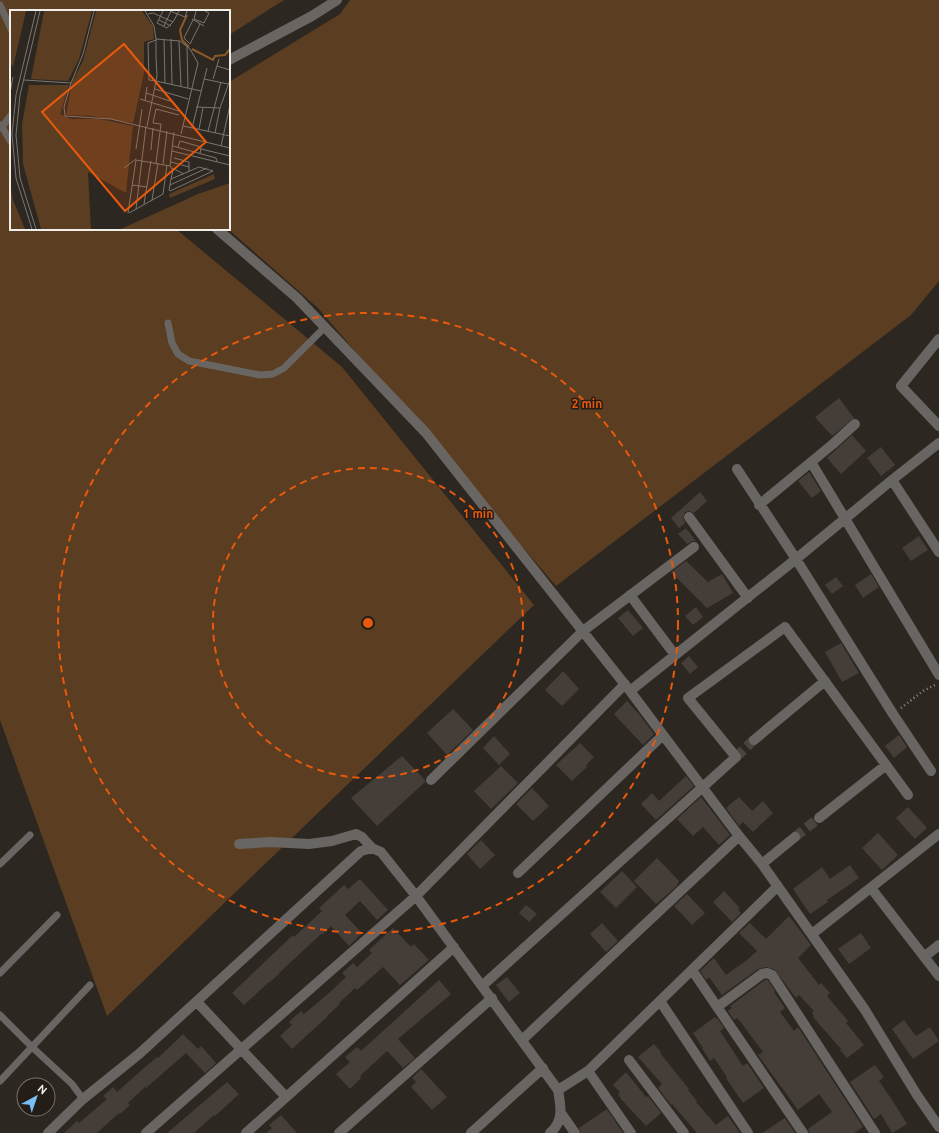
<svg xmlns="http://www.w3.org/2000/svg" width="939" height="1133" viewBox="0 0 939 1133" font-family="Ubuntu,sans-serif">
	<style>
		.green { fill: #5b3d21 }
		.building { fill: #453e38 }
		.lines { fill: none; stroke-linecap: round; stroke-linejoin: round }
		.minor-tunnel { stroke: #4a453f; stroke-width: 10; stroke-dasharray: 10 5; stroke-linecap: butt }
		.path { stroke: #908b86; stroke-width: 2.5; stroke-dasharray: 1 3; stroke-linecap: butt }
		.service { stroke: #686562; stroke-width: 7 }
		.minor { stroke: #686562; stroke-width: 10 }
		.ring { fill: none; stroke: #e8590c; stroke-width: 2; stroke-dasharray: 7 5 }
		.inset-river { fill: none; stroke: #895928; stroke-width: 2 }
		.inset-road { fill: none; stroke: #7b7671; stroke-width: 1 }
		.view { fill: #e8590c; fill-opacity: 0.15; stroke: #e8590c; stroke-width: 2 }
		.inset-edge { fill: none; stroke: #f1ede9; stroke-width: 2 }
		.centre { fill: #e8590c; stroke: #241d17; stroke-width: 2 }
		.ring-label { font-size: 12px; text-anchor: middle; font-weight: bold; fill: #e8590c; stroke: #241d17; stroke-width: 3; stroke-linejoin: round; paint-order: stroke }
	</style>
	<rect width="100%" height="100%" fill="#2d2721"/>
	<path class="green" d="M0 0H284L229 35V11H11V229H176L342 367 534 605 107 1016 0 720Z
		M350 0H939V281L911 315 556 586 318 308 228 229 229 82 340 14Z"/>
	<path class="building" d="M839 398 854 418 832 436 815 417Z
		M852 435 866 451 841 474 827 458Z
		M881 447 895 465 881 476 867 458Z
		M809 472 821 491 812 498 798 481Z
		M700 492 707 501 694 513 689 511 685 512 683 517 685 523 679 528 671 518Z
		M686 528 696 541H693L687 544 678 534Z
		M919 536 928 550 911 561 902 548Z
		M686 561 708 582 722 574 733 593 707 608 671 572Z
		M871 574 879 587 863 598 855 585Z
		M836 577 843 586 832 594 825 585Z
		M696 607 703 617 693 625 685 616Z
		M628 610 643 628 633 636 618 618Z
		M841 643 859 673 842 682 825 652Z
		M689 656 698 667 690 674 681 663Z
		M563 671 579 689 562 706 545 690Z
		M627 701 639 714 654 734 643 745 614 714Z
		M453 709 473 730 447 755 427 733Z
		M899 735 907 747 894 758 885 746Z
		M494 736 510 754 499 765 483 748Z
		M580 743 594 757 586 765 587 767 572 781 556 765Z
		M402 756 425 780V782L377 826 351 798Z
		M501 766 518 783 491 809 474 791Z
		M686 776 694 786 656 820 641 804 652 793 659 801Z
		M532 788 549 806 533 821 516 804Z
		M701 797 730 835 719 845 703 827 693 836 677 819Z
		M739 797 752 811 763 801 773 813 753 832 743 822 739 826 726 808Z
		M908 807 927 828 915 839 896 818Z
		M878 833 898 855 882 870 862 848Z
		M481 840 495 855 480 869 467 854Z
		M657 858 679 881 677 884 678 885 656 904 634 881Z
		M850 865 859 878 827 900 828 902 810 914 793 889 822 867 830 879Z
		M622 871 637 887 616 908 600 892Z
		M360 879 388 910 377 920 360 901 345 915 362 933 349 946 331 926 322 935 321 934 279 973H280L269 983V982L244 1005 232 993 293 935 294 937 322 911 319 908 344 885 348 889Z
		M724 891 740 908 738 910 741 913 732 922 713 902Z
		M687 894 705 913 692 925 674 906Z
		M526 905 537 914 529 922 519 913Z
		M789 916 811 945 798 958 819 985 821 983 830 993 827 996 848 1021 846 1023 864 1045 847 1058 840 1050 841 1049 813 1017 814 1016 812 1013 814 1011 799 995 796 998 774 969 766 967 758 969 722 995 709 977 706 980 700 971 714 958 726 975 747 960 757 951 739 933 750 923 766 939Z
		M602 923 618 941 606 952 590 934Z
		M393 928 411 947 414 944 429 960 400 985 383 967 357 990 355 988 339 1003 340 1004 327 1016V1017L292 1049 280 1036 292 1025 289 1022 301 1011 304 1014 329 993 346 977 342 973 353 963 357 967 372 953 369 950Z
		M861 933 871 948 849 964 838 949Z
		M507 977 520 993 509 1002 496 985Z
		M439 980 451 994 398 1039 415 1058 403 1068 387 1051 360 1076 361 1078 350 1089 336 1074 350 1062 345 1057 357 1047 361 1051Z
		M765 980H768L775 991 774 992 785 1008 780 1012 794 1031 798 1027 863 1127 854 1133H809L808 1129 832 1112 819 1094 798 1110 758 1055 763 1052 739 1020 737 1018 734 1020 728 1011 732 1008 730 1006Z
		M715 1017 716 1019 717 1018 724 1028 720 1031 743 1066 747 1063 764 1088 743 1103 726 1078 727 1077 714 1058 710 1061 702 1048H703L693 1033Z
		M904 1020 916 1036 930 1027 939 1041 913 1059 892 1029Z
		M183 1034 198 1049 201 1046 216 1063 205 1073 186 1053 146 1088 145 1087 128 1103 130 1105 120 1114 119 1113 97 1133H64L77 1121 79 1123 107 1099 103 1096 113 1087 117 1092 144 1068 157 1057 158 1058Z
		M654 1044 661 1052 660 1053 689 1089 688 1090 697 1101 696 1102 716 1125 728 1116 740 1133H697L672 1104 671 1105 658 1088 662 1084 638 1057Z
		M875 1065 884 1077 879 1081 894 1103 907 1124 892 1133 881 1114 874 1119 850 1082Z
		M421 1069 447 1097 432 1110 411 1087 416 1082 412 1078Z
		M626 1072 646 1097 648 1096 661 1113 646 1126 621 1099 618 1094 620 1092 613 1085Z
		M227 1082 239 1094 215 1116 214 1115 194 1133H167Z
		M607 1109 623 1133H581L579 1128Z
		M281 1115 297 1133H266L272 1128 269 1125Z
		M785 1118 795 1133H762Z"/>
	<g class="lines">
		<path class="minor-tunnel" d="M736 757 754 740
			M795 837 819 818"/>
		<path class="path" d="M901 708 923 691 935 685"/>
		<path class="service" d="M0 5 11 29
			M0 125 2 127 11 142
			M2 127 11 115
			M168 323 172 343 178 354 189 361 260 375 273 374 284 368 325 327
			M0 864 30 835
			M0 973 57 915
			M0 1015 32 1047 72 1084 83 1099
			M0 1081 90 985"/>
		<path class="minor" d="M229 60 312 16 337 0
			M217 229 297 298 426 433 630 691 739 836 762 864 865 1010 917 1095 939 1127
			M939 339 901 386 939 426
			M811 462 939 675
			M737 469 796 559 893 714 931 771
			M892 480 939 552
			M759 505 833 444 855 424
			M689 517 748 598
			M630 595 675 655
			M630 691 796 559 892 480 939 443
			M754 740 825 681
			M431 780 583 631 694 547
			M819 818 886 765
			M239 844 270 842 309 844 332 841 356 834 362 837 372 848
			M762 864 795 837
			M518 873 663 735
			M871 888 939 976
			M812 934 939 834
			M924 957 939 945
			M692 970 803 1133
			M482 986 736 757 688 698 785 627 908 795
			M660 1001 748 1133
			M197 1002 286 1097
			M717 1007 762 974 767 973 772 975 875 1133
			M522 1040 739 836
			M629 1060 684 1133
			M588 1071 631 1133
			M561 1113 575 1133
			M48 1133 83 1099 139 1054 361 851 372 848 381 852 416 896 558 1090 588 1071 778 886
			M146 1133 416 896 625 684
			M246 1133 454 947
			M339 1133 492 998
			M471 1133 543 1068
			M550 1133C564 1121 561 1107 558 1090"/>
	</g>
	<g class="ring">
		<circle cx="368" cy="623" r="155"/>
		<circle cx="368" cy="623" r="310"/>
	</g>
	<g transform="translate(10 10)">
		<rect width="220" height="220" fill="#2d2721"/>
		<path d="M0 1H16L3 57 0 53ZM34 1H82L69 49 58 71 21 69ZM86 1H132L143 16 144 29 134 32V63L123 113 82 106 56 105 62 72 73 51ZM19 75H59L50 104 61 109H89L123 116 116 183 78 162 81 219H31L13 154 12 114ZM204 164 205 169 160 188 159 184ZM0 173 3 190 15 219H0ZM220 173V219H111L188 184Z" fill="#5b3d21"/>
		<path class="inset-river" d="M177 5 170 20 172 30 179 37M182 39 203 50 205 46 215 45 220 39"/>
		<path class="inset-road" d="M135 1 144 16 146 29 170 31 180 39 188 53 171 124M153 1 147 13 157 18 163 12M160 1 175 7 177 1M186 1 184 9 194 13 199 3 195 1M138 4 143 3 163 12 169 1M182 9 194 16M149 10 161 16M183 10 174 28 180 34 190 14M154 16 161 1M146 29V47L147 66 146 71 139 70 138 33 146 30M154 29 155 73M161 29 162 74M169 31 171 76M177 37 178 78M207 56 220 60M194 69 218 74M203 69 209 49M14 70 61 73 73 44 84 1M61 73 54 97 55 106 101 109 220 138M145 79 178 89M0 83 3 67M136 83 163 92M130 89 169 101M135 91 137 77M186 97 210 98M137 116 146 71 191 81M173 116 220 126M182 118 197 58M189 119 193 98M198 121 211 72M205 123 210 98 220 70M163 136 206 148 207 152M211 136 220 95M168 137 170 131 191 137 190 144M126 139 132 99M191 139 220 146M141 140 143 118M162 141 220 155M164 148 179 152V161M161 152 179 157M146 153 151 114 143 113 146 99 169 105M153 154 157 121M160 156 163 160 161 169 159 180 160 181 203 161 189 157 161 169M114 158 126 149M162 158 174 164M122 175 137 177M160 175 197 158M142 190 148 153M134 194 141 151M126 199 136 116M118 203 126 150 160 156 164 122M119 203 153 184 157 155M22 219 6 168 2 124 6 85 26 1M26 219 10 168 6 125 10 85 30 1"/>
		<path class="view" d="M114 34 196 132 115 201 32 102Z"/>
		<rect width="220" height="220" class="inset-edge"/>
	</g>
	<circle cx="368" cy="623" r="6" class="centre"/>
	<g class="ring-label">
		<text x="587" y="408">2 min</text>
		<text x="478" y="518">1 min</text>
	</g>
	<g transform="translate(36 1097) rotate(40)"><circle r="19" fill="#241d17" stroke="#76706b"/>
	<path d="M0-3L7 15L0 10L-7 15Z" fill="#78bff7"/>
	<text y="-6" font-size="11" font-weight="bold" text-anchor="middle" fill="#f1ede9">N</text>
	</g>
</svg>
